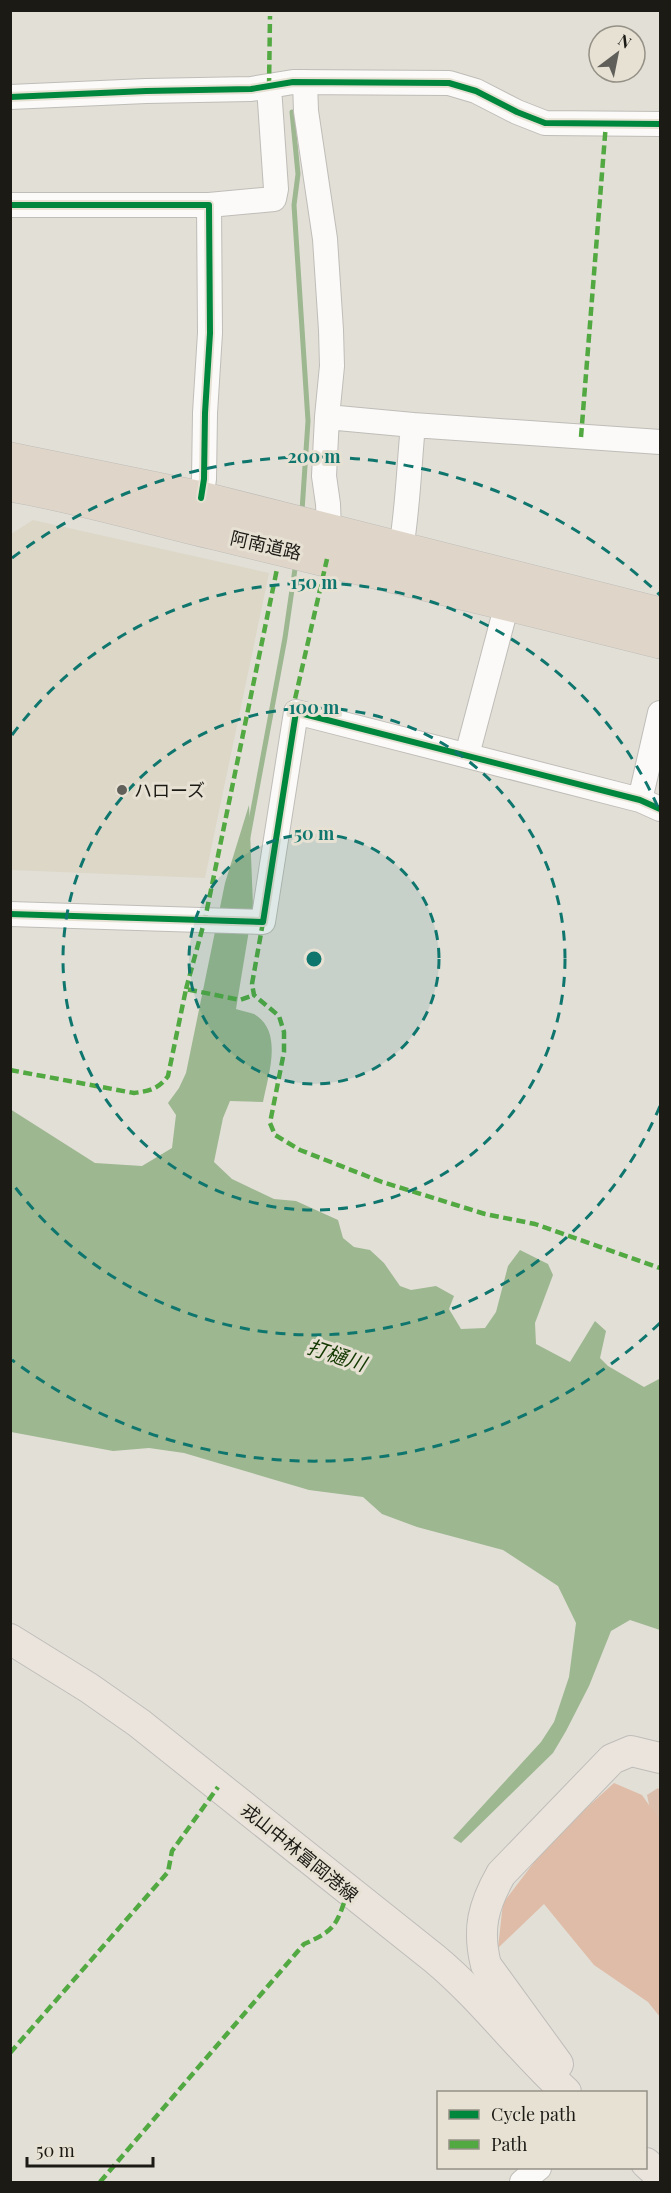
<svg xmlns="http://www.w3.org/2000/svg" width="671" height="2193" viewBox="0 0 671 2193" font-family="'Playfair Display','Noto Sans JP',serif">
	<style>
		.built { fill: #dcd7c7 }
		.green { fill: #dbbeac }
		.forest { fill: #dfbca7 }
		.water { fill: #9db790 }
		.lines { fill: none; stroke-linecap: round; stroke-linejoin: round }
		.stream { stroke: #9db790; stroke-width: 5 }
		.minor-casing { stroke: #bfbdb7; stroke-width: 26 }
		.major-casing { stroke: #bfbdb9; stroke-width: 32 }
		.highway-casing { stroke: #bfbdb9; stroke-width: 34 }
		.minor { stroke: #fbfaf9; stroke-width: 24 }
		.major { stroke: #eae4dc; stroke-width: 30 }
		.highway { stroke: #dfd6c9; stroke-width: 33 }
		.quiet { stroke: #52a942; stroke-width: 4.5; stroke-dasharray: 9 4.5; stroke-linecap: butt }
		.cycleway-casing { stroke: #e6e1d3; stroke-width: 10 }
		.cycleway { stroke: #00873e; stroke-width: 6 }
		.ring { fill: none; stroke: #0f766e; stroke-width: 3; stroke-dasharray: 10 8 }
		.poi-dot { fill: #615f59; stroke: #e6e1d3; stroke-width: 2 }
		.labels { text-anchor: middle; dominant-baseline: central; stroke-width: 6; stroke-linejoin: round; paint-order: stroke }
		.street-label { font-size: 18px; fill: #1c1a15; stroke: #e6e1d3 }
		.poi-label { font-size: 18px; fill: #1c1a15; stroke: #e6e1d3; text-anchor: start }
		.water-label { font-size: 20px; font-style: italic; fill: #133800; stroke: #e6e1d3 }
		.centre { fill: #0f766e; stroke: #e6e1d3; stroke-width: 3 }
		.ring-label { font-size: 18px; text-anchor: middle; font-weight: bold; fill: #0f766e; stroke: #e6e1d3; stroke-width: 6; stroke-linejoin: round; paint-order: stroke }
	</style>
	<rect width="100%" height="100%" fill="#e2dfd7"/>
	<path class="built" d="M33 520 269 573 205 878 11 870V534Z"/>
	<path class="green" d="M658 1788 660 1791V1856L647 1795Z"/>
	<path class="forest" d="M614 1783 642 1795 660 1821V2017L648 2002 594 1965 544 1904 498 1948 503 1903 551 1840Z"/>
	<path class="water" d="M249 805 253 906 236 1009C241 1011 249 1012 254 1014 284 1031 268 1076 263 1102L230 1101 223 1118 214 1162 232 1179 274 1199 296 1201 338 1220 343 1238 354 1247 370 1250 384 1263 400 1286 411 1290 436 1286 454 1296 449 1309 461 1329 485 1328 496 1312 508 1266 520 1250 548 1264 553 1275 535 1323 536 1344 570 1362 595 1321 606 1331 600 1358 608 1366 644 1387 659 1379 660 1381V1630L630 1620 611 1631 589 1686 566 1731 553 1753 461 1843 453 1838 541 1742 554 1722 569 1677 576 1623 558 1586 503 1550 417 1527 382 1514 363 1497 309 1490 184 1453 149 1448 113 1451 11 1432 10 1109 95 1163 142 1166 172 1148 176 1115 168 1103 179 1088 186 1073 225 883Z"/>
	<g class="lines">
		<path class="stream" d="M292 112 298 174 294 205 308 421 302 511
			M248 837 285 638 296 562"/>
		<g class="minor-casing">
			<path id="minor" d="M305 82 306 111 325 239 331 330 332 366 327 417
				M10 97 146 91 251 89 293 82 449 83 476 91 517 112 545 123 660 124
				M10 205H209L210 333 205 413 204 479 201 498
				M209 205 274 199 276 189 269 87
				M329 531 328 504 324 476 327 417 413 425
				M401 549C408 507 409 466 413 425L660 442
				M467 755 507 604
				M640 800 660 713
				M10 914 263 922 296 712 640 800 660 809
				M522 2182 539 2168"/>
		</g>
		<g class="major-casing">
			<path id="major" d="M10 1639 89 1688 139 1723 435 1959C483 1999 520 2050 566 2092
				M558 2064 486 1965C477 1929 483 1906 501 1874L612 1759 631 1751 660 1758
				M646 2163 660 2176"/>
		</g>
		<g class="highway-casing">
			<path id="highway" d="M10 459 201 498 660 614
				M10 485C81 497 149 518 218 534 366 569 513 605 660 642"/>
		</g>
		<use href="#minor" class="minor"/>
		<use href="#major" class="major"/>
		<use href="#highway" class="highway"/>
		<path class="quiet" d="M269 87 270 16
			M581 437 606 123
			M296 712 295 699 327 559
			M263 922 252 984 254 995 279 1016 284 1032V1052L270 1123 275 1135 300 1150 382 1182 485 1214 535 1224 660 1268
			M186 989 205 919 277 569
			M10 1070 134 1093C149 1091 159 1089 168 1076L186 989 240 1000 254 995
			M10 2053 168 1872 172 1851 218 1787
			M100 2182 304 1944C337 1930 337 1923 348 1891"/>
		<g class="cycleway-casing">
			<path id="cycleway" d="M10 97 146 91 251 89 293 82 449 83 476 91 517 112 545 123 660 124
				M10 205H209L210 333 205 413 204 479 201 498
				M10 914 263 922 296 712 640 800 660 809"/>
		</g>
		<use href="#cycleway" class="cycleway"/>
	</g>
	<circle cx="314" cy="959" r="125" fill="#0f766e" fill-opacity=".12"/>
	<g class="ring">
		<circle cx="314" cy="959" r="125"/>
		<circle cx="314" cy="959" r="251"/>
		<path d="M660 1106A376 376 0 0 1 12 1183M12 735A376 376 0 0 1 660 812"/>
		<path d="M660 1323A502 502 0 0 1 12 1360M12 558A502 502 0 0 1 660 595"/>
	</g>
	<circle class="poi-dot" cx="122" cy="790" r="6"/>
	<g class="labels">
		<g class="street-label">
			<text transform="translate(266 545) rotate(13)">阿南道路</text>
			<text transform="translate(300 1852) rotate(39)">戎山中林富岡港線</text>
		</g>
		<g class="poi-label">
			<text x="134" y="790">ハローズ</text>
		</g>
		<g class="water-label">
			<text transform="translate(337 1354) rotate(18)">打樋川</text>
		</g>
	</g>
	<circle cx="314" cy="959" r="9" class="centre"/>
	<g class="ring-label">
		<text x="314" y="463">200 m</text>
		<text x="314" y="589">150 m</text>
		<text x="314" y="714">100 m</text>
		<text x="314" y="840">50 m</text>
	</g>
	<rect width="671" height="2193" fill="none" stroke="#1c1a15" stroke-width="24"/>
	<rect x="437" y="2091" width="210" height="78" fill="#e6e1d3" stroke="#959187" stroke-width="1.5"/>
	<rect x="449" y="2110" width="30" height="9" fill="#00873e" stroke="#959187" stroke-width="1.5"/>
	<text x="491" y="2121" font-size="18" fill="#1c1a15">Cycle path</text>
	<rect x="449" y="2140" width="30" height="9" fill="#52a942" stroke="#959187" stroke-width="1.5"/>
	<text x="491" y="2151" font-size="18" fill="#1c1a15">Path</text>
	<g transform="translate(617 54) rotate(32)"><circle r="28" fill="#e6e1d3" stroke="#959187" stroke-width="1.5"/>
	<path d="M0-4.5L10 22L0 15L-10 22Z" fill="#615f59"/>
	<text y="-9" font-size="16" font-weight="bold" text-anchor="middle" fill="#1c1a15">N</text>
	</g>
	<path d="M27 2157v9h126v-9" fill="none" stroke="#1c1a15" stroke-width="3"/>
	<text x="36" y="2157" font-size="18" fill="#1c1a15" stroke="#e6e1d3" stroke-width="4.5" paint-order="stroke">50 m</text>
</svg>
